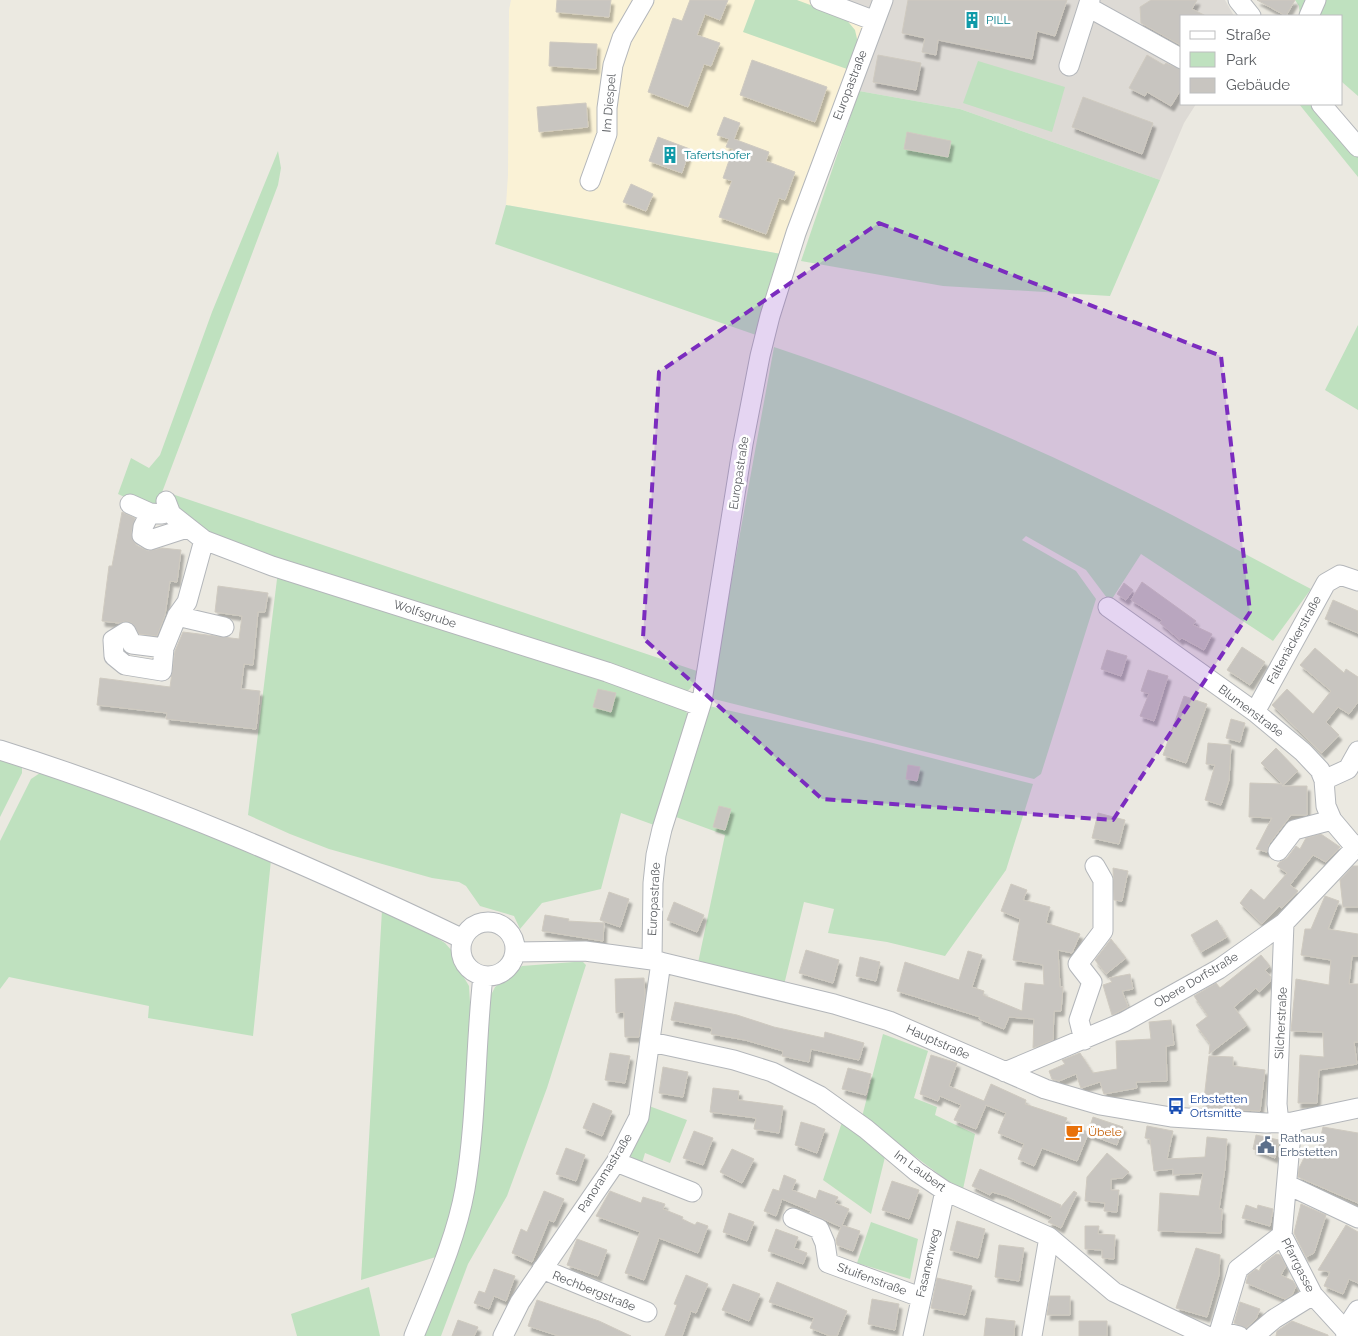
<svg xmlns="http://www.w3.org/2000/svg" width="1358" height="1336" viewBox="0 0 1358 1336" font-family="Raleway,sans-serif">
	<style>
		.commercial { fill: #faf2d6 }
		.industrial { fill: #dddad5 }
		.green { fill: #bfe1bf }
		.building { fill: #c8c5c0; stroke: #cfcac0; filter: url(#shadow) }
		.lines { fill: none; stroke-linecap: round; stroke-linejoin: round }
		.minor-casing { stroke: #b3b6ba; stroke-width: 21 }
		.minor { stroke: #fff; stroke-width: 19 }
		.marked { fill: #7b2cbf; fill-opacity: 0.2; stroke: #7b2cbf; stroke-width: 4; stroke-dasharray: 10 6; stroke-linejoin: round }
		.labels { text-anchor: middle; dominant-baseline: central; stroke-width: 5; stroke-linejoin: round; paint-order: stroke }
		.culture-label { font-size: 12px; fill: #0d838f; stroke: #fff; text-anchor: start }
		.street-label { font-size: 12px; fill: #595c60; stroke: #fff }
		.transit-label { font-size: 12px; fill: #164399; stroke: #fff; text-anchor: start }
		.food-label { font-size: 12px; fill: #c56008; stroke: #fff; text-anchor: start }
		.service-label { font-size: 12px; fill: #4e5e75; stroke: #fff; text-anchor: start }
	</style>
	<defs>
		<filter id="shadow"><feDropShadow dx="3" dy="5" stdDeviation="1" flood-color="#0004"/></filter>
	</defs>
	<rect width="100%" height="100%" fill="#ebe9e1"/>
	<path class="commercial" d="M511 0H841L871 11 781 254 506 205 508 175 509 10Z"/>
	<path class="industrial" d="M841 0H1225L1234 16H1182V104H1196L1184 123 1160 180 960 109 859 91 887 17Z"/>
	<path class="green" d="M755 0H797L845 18 855 30 858 43 847 69 743 32Z
		M1295 0H1358V96L1342 82V16H1300L1299 6Z
		M978 61 1065 87 1052 132 963 103Z
		M859 91 960 109 1160 180 1110 296 943 286 801 261Z
		M1299 104H1316L1358 153V177Z
		M278 151 281 168 278 185 155 511 118 494 131 458 149 468 160 455 212 312Z
		M506 205 781 254 756 335 495 244Z
		M1358 325V410L1325 390Z
		M774 347C911 393 1046 450 1174 516 1220 540 1265 565 1311 589L1273 641 1141 554 1110 602 1086 570 1026 536 1022 540 1076 571 1096 599 1041 774 1034 779 710 698Z
		M172 494 697 671C695 679 693 688 686 692L206 535 175 511Z
		M278 571 682 706 689 716 654 825 621 813 601 889 542 903 520 929 514 916 480 906 466 886 459 882 432 878 329 849 290 834 248 815Z
		M709 706 873 743 1033 784 1006 870 945 956 887 942 828 933 834 909 804 902 784 985 698 963 725 835 676 817Z
		M0 756 22 766V773L0 817Z
		M43 771 85 785 271 860 253 1036 148 1018 149 1006 9 977 0 989V841L31 779Z
		M382 910 418 926 445 943 452 951 456 964 469 986 471 1019 460 1186 439 1256 361 1280Z
		M574 962H583L586 965 584 971 547 1088 507 1196 468 1264 441 1336H421L453 1255 490 997 495 987 522 966Z
		M883 1034 928 1051 914 1098 937 1107 935 1115 975 1134 963 1189 948 1181 862 1117Z
		M649 1106 687 1120 670 1163 645 1153 642 1163 630 1156Z
		M842 1122 885 1157 871 1214 823 1180Z
		M871 1222 918 1239 910 1279 857 1263Z
		M369 1287 380 1336H297L291 1314Z"/>
	<path class="building" d="M557 0H611L609 17 556 12Z
		M690 0H728L720 20 705 14 697 35 720 43 711 66 704 64 688 107 648 92 673 18 682 21Z
		M908 0H1067L1055 36 1037 31 1032 59 938 40 936 55 922 52 925 38 902 33Z
		M1151 0H1197L1192 9 1206 16H1182V46L1141 23 1140 7Z
		M1257 0H1295L1286 16Z
		M550 42 597 44 596 69 549 66Z
		M878 55 921 63 916 90 873 82Z
		M1147 55 1164 65 1166 63 1182 70V88L1171 106 1147 92 1145 96 1129 88Z
		M752 60 827 87 815 122 740 95Z
		M1083 97 1153 123 1142 154 1072 127Z
		M586 103 588 127 539 132 537 107Z
		M724 117 740 123 734 139 769 152 766 161 795 172 785 200 779 198 766 234 719 217 732 181 723 178 733 149 726 147 729 139 717 135Z
		M907 132 951 141 948 157 904 149Z
		M658 137 690 149 682 173 649 161Z
		M631 184 653 194 646 211 623 202Z
		M122 512 135 518 131 534 136 545 148 551 162 548 181 550 177 582 170 581 165 615 157 636 139 634 132 623 127 621 119 623 102 621 109 566H112Z
		M1142 582 1196 621 1193 625 1212 634 1204 650 1182 638 1180 640 1160 623 1162 620 1131 600Z
		M1124 583 1133 590 1126 600 1117 594Z
		M218 586 268 593 265 612H258L253 665 244 664 241 689 260 691 256 729 166 719 167 713 97 705 100 678 170 687 175 651 183 632 239 639 242 616 215 612Z
		M1333 600 1358 611V633L1325 619Z
		M1242 647 1265 662 1250 685 1227 670Z
		M1315 648 1344 673 1346 669 1358 677V702L1349 714 1338 707 1326 722 1339 735 1322 753 1272 705 1287 689 1313 714 1331 691 1300 665Z
		M1107 650 1127 656 1121 676 1101 669Z
		M1148 670 1168 676 1154 721 1140 716 1149 694 1141 691Z
		M598 689 616 693 611 712 593 707Z
		M1184 696 1207 704 1186 763 1163 755Z
		M1231 719 1245 723 1240 742 1226 738Z
		M1208 743 1231 745 1229 780 1221 805 1205 800 1215 765 1206 764Z
		M1276 748 1298 771 1282 786H1307V815H1291L1269 844 1267 852 1256 849 1272 818 1249 817 1250 783 1282 784 1261 763Z
		M908 765 920 767 917 781 906 779Z
		M719 806 731 809 725 830 713 827Z
		M1098 813 1125 820 1119 844 1092 838Z
		M1321 834 1340 847 1326 862 1313 855 1290 885 1298 891 1282 908 1279 906 1262 924 1240 903 1251 889 1264 900 1287 873 1277 866 1280 862 1287 858 1296 846 1300 849 1306 838Z
		M1353 866H1358V907H1343L1340 880Z
		M1113 868 1128 871 1122 901 1114 900Z
		M1011 884 1027 890 1023 900 1050 907 1046 923 1080 934 1072 953 1058 950 1060 987H1063L1061 1011H1054L1053 1040 1033 1048 1034 1019 1009 1017 1004 1029 979 1019 980 1017 897 991 905 962 959 980 968 951 982 955 972 987 984 991 983 995 1022 1011 1025 983 1044 985 1043 965 1013 960 1020 919 1001 911Z
		M609 892 629 899 620 927 600 920Z
		M1325 896 1339 901 1328 929 1358 934V956H1352L1349 984H1358V1042H1354L1357 1064 1319 1070 1317 1103H1298L1300 1055 1324 1057 1323 1032 1291 1031 1296 979 1329 985 1331 960 1301 955 1305 929H1311Z
		M674 902 704 915 697 932 667 920Z
		M545 915 569 919 568 921 604 923 603 941 542 931Z
		M1217 920 1227 937 1201 952 1191 935Z
		M1111 939 1126 958 1106 974 1095 960Z
		M806 950 839 960 833 983 799 973Z
		M1261 955 1270 966 1265 970 1271 977 1270 982 1259 992 1256 988 1234 1007 1247 1025 1209 1054 1210 1044 1196 1025 1208 1016 1194 996 1216 983 1220 988Z
		M860 957 880 962 876 981 856 976Z
		M1130 974 1133 989 1122 991 1128 1007 1112 1015 1103 985 1112 982 1109 978Z
		M644 978 645 998 639 1037H625L624 1012 616 1013 615 979Z
		M675 1002 737 1015 774 1027 824 1038 825 1032 864 1043 859 1060 811 1049 809 1062 782 1056 783 1051 745 1040 711 1034 712 1028 671 1020Z
		M1171 1020 1174 1045 1166 1046 1167 1081 1136 1082 1137 1088 1104 1094 1100 1082 1081 1088 1076 1074 1059 1081 1052 1079 1049 1071 1065 1064 1062 1060 1080 1053 1093 1073 1117 1069 1116 1041 1151 1039 1149 1022Z
		M610 1053 630 1056 625 1083 605 1080Z
		M931 1055 957 1063 949 1086 984 1101 991 1084 1026 1100 1025 1104 1067 1118 1065 1123 1088 1132 1093 1117 1123 1127 1117 1145 1088 1134 1077 1161 1042 1148 1034 1166 1018 1159 1024 1144 998 1133 1006 1113 986 1105 976 1129 954 1120 961 1105 940 1096 938 1101 920 1094Z
		M1209 1056 1233 1057V1066L1265 1070 1260 1111 1203 1108Z
		M663 1067 688 1072 683 1097 659 1093Z
		M848 1068 871 1074 866 1095 842 1089Z
		M713 1088 739 1091 738 1100 783 1106 779 1133 754 1129 756 1118 710 1112Z
		M593 1103 612 1111 602 1136 583 1128Z
		M801 1122 825 1129 817 1153 795 1145Z
		M1147 1126 1173 1131 1167 1159 1205 1157 1207 1137 1227 1139 1225 1168 1219 1209H1222L1221 1233 1158 1231 1160 1193 1199 1196 1203 1173 1173 1175V1169L1154 1171 1150 1139 1145 1138Z
		M1323 1127 1358 1133V1203L1298 1177 1299 1168 1306 1154 1316 1159Z
		M694 1131 713 1138 703 1165 683 1158Z
		M1256 1135 1279 1140 1275 1158 1253 1149Z
		M566 1148 585 1155 576 1181 556 1174Z
		M732 1149 754 1159 742 1183 720 1172Z
		M1107 1153 1129 1172 1123 1178 1111 1179V1190H1119L1117 1212 1104 1211 1105 1203 1085 1201 1087 1177Z
		M980 1169 1061 1205 1060 1208 1074 1191 1077 1193 1061 1228 1048 1222 1052 1217 1006 1196 992 1192 990 1195 972 1186Z
		M784 1175 796 1180 792 1190 816 1199 819 1190 838 1197 835 1203 849 1209 842 1225 860 1231 853 1251 837 1245 836 1240 841 1227 810 1213 811 1211 782 1199 776 1216 764 1211 773 1189 779 1191Z
		M892 1181 919 1190 909 1219 882 1210Z
		M544 1191 564 1199 554 1222 549 1220 532 1262 512 1253 521 1229 527 1232Z
		M610 1191 641 1203 643 1197 665 1204 663 1209 683 1217 682 1219 695 1225 697 1222 708 1226 698 1253 659 1238 644 1280 625 1273 640 1232 596 1216Z
		M1301 1204 1326 1215 1314 1253 1306 1257 1294 1233Z
		M1246 1205 1257 1209 1258 1205 1273 1209 1270 1226 1242 1218Z
		M729 1213 754 1222 747 1241 723 1232Z
		M957 1221 985 1229 978 1258 950 1250Z
		M1346 1225 1358 1232V1283L1349 1279 1343 1294 1324 1286 1330 1272 1318 1270Z
		M1085 1226H1099L1098 1234 1115 1235 1114 1259 1102 1258V1250L1085 1249Z
		M776 1229 798 1237 794 1248 807 1253 803 1264 768 1251Z
		M577 1239 607 1250 598 1276 567 1265Z
		M999 1245 1024 1248 1019 1281 995 1277Z
		M1196 1248 1220 1255 1219 1275 1207 1317 1176 1308Z
		M1276 1254 1280 1255 1286 1266 1281 1275 1293 1281 1296 1286 1292 1295 1285 1299 1246 1283 1248 1275 1256 1269 1259 1271 1262 1265Z
		M494 1269 515 1276 506 1301 494 1296 489 1309 474 1303 479 1291 485 1293Z
		M686 1275 708 1284 696 1313 691 1311 682 1336H665L677 1305 674 1304Z
		M937 1278 972 1286 965 1315 931 1308Z
		M777 1282 847 1311 837 1336H830L810 1328 814 1318 769 1302Z
		M733 1284 760 1294 749 1321 722 1310Z
		M1050 1296H1070V1315H1047Z
		M872 1299 899 1304 895 1330 868 1324Z
		M537 1300 599 1321 631 1336H559L528 1326Z
		M1240 1302 1260 1309 1256 1319 1246 1328 1234 1323Z
		M986 1318 1015 1321 1014 1336H984Z
		M458 1320 478 1327 474 1336H452Z
		M1079 1321H1107V1336H1079Z
		M1292 1321 1328 1335V1336H1276L1277 1331Z"/>
	<g class="lines">
		<g class="minor-casing">
			<path id="minor" d="M820 0 875 21
				M1238 0 1251 16
				M1088 7 1182 59
				M1309 16 1316 0
				M1069 66 1090 0
				M1321 104 1358 147
				M590 181 607 134V108L613 65 622 38 644 0
				M166 501 171 514 204 540 272 566 607 672 700 706
				M130 504 150 513 162 514
				M150 513 143 527 142 535 150 540 187 528
				M1108 607 1255 712 1303 752 1320 770 1324 780 1326 806 1332 820 1354 846
				M177 616 224 627
				M164 648 162 671 125 665 114 656 113 640 126 632 132 644 164 648 177 616 187 602 204 540
				M1255 712 1326 583 1340 575 1358 581
				M0 750C159 800 313 867 463 939
				M1324 780 1348 769 1358 751
				M1278 851 1294 830 1332 820
				M461 949a27 27 0 1 1 54 0a27 27 0 1 1-54 0Z
				M515 952 585 951 652 960 834 1004 889 1021 1045 1089 1100 1105 1171 1117 1266 1123 1292 1122 1358 1108
				M652 960 653 883 656 855 662 829 702 701 743 444 760 356 770 316 796 233 883 0
				M1084 1040 1079 1020 1092 982 1078 964 1103 931V880L1095 866
				M651 1042 734 1060 772 1072 820 1096 866 1129 917 1172 945 1191 1049 1237 1114 1292 1207 1336
				M1005 1072 1124 1022 1219 969 1284 923 1358 845
				M1292 1122 1282 1235 1313 1295 1345 1330 1346 1336
				M1279 1123 1277 1104 1284 923
				M616 1162 692 1192
				M1288 1185 1358 1218
				M793 1218 819 1229 825 1243 828 1263 920 1297
				M542 1269 647 1312
				M1219 1331 1239 1336
				M1355 1335 1345 1330 1358 1310
				M414 1336C433 1289 456 1240 465 1189 477 1118 475 1047 483 976
				M503 1336 520 1302 616 1162 639 1117 661 962
				M913 1336 945 1191
				M1032 1336 1049 1237
				M1218 1336 1238 1269 1282 1235
				M1254 1336 1274 1319 1313 1295"/>
		</g>
		<use href="#minor" class="minor"/>
	</g>
	<path class="marked" d="M879 223 1221 356 1250 612 1113 820 822 799 643 638 659 372Z"/>
	<defs>
		<g id="building-bare" transform="scale(1.35)"><path d="M-4-6H4V6H1V3H-1V6H-4ZM-2.5-4.3h1.7v1.8h-1.7ZM.8-4.3h1.7v1.8H.8ZM-2.5-1h1.7V.8h-1.7ZM.8-1h1.7V.8H.8Z" fill="#0f9aa8" stroke="#fff" stroke-width="2.5" paint-order="stroke"/></g>
		<g id="bus-bare" transform="scale(1.35)"><path d="M-5-6H5V4H4V6H2V4H-2V6H-4V4H-5ZM-3.5-4V0h7V-4ZM-3.5 1.2v1.5H-2V1.2ZM2 1.2v1.5H3.5V1.2Z" fill="#1a4fb4" stroke="#fff" stroke-width="2.5" paint-order="stroke"/></g>
		<g id="cafe-bare" transform="scale(1.35)"><path d="M-5.5-4.5H6V0H3Q3 3.5 0 3.5H-2.5Q-5.5 3.5-5.5 0ZM3-3.2v2h1.7v-2ZM-6 4.5H4V6H-6Z" fill="#e8710a" stroke="#fff" stroke-width="2.5" paint-order="stroke"/></g>
		<g id="civic-bare" transform="scale(1.35)"><path d="M-.6-6.5H3V-4.5H.6V-3L4-1V1h2V6H-6V1h2V-1L-.6-3ZM-1.2 2.5V6h2.4V2.5Z" fill="#5c6f8a" stroke="#fff" stroke-width="2.5" paint-order="stroke"/></g>
	</defs>
	<g fill-rule="evenodd">
		<use href="#building-bare" x="972" y="20"/>
		<use href="#building-bare" x="670" y="155"/>
		<use href="#bus-bare" x="1176" y="1106"/>
		<use href="#cafe-bare" x="1074" y="1132"/>
		<use href="#civic-bare" x="1266" y="1145"/>
	</g>
	<g class="labels">
		<g class="culture-label">
			<text x="986" y="20">PILL</text>
			<text x="684" y="155">Tafertshofer</text>
		</g>
		<g class="street-label">
			<text transform="translate(850 85) rotate(-69)">Europastraße</text>
			<text transform="translate(609 103) rotate(-85)">Im Diespel</text>
			<text transform="translate(739 473) rotate(-81)">Europastraße</text>
			<text transform="translate(425 614) rotate(18)">Wolfsgrube</text>
			<text transform="translate(1294 640) rotate(-61)">Faltenäckerstraße</text>
			<text transform="translate(1251 711) rotate(37)">Blumenstraße</text>
			<text transform="translate(654 899) rotate(-87)">Europastraße</text>
			<text transform="translate(1196 980) rotate(-31)">Obere Dorfstraße</text>
			<text transform="translate(1281 1023) rotate(-87)">Silcherstraße</text>
			<text transform="translate(938 1042) rotate(24)">Hauptstraße</text>
			<text transform="translate(920 1171) rotate(36)">Im Laubert</text>
			<text transform="translate(605 1173) rotate(-58)">Panoramastraße</text>
			<text transform="translate(928 1263) rotate(-77)">Fasanenweg</text>
			<text transform="translate(1298 1265) rotate(63)">Pfarrgasse</text>
			<text transform="translate(872 1279) rotate(20)">Stuifenstraße</text>
			<text transform="translate(594 1291) rotate(22)">Rechbergstraße</text>
		</g>
		<g class="transit-label">
			<text x="1190" y="1099">Erbstetten<tspan x="1190" dy="14">Ortsmitte</tspan></text>
		</g>
		<g class="food-label">
			<text x="1088" y="1132">Übele</text>
		</g>
		<g class="service-label">
			<text x="1280" y="1138">Rathaus<tspan x="1280" dy="14">Erbstetten</tspan></text>
		</g>
	</g>
	<rect x="1180" y="15" width="162" height="90" fill="#ffffff" stroke="#bdbebf"/>
	<rect x="1190" y="31" width="25" height="8" fill="#ffffff" stroke="#bdbebf"/>
	<text x="1226" y="40" font-size="15" fill="#595c60">Straße</text>
	<rect x="1190" y="52" width="25" height="15" fill="#bfe1bf" stroke="#bdbebf"/>
	<text x="1226" y="65" font-size="15" fill="#595c60">Park</text>
	<rect x="1190" y="78" width="25" height="15" fill="#c8c5c0" stroke="#bdbebf"/>
	<text x="1226" y="90" font-size="15" fill="#595c60">Gebäude</text>
</svg>
